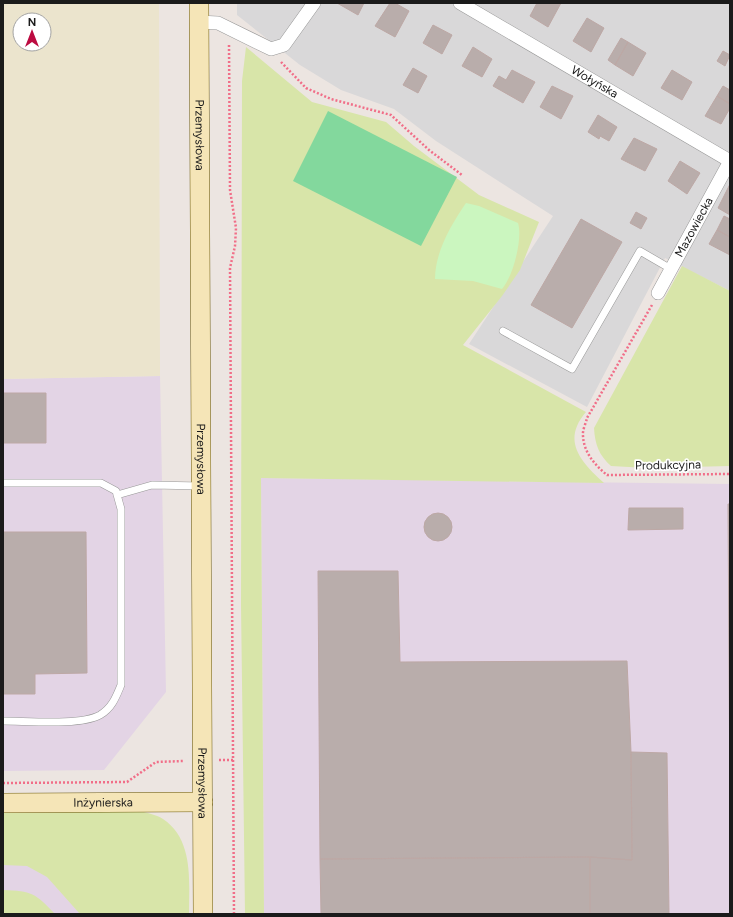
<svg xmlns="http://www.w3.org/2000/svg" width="733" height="917" viewBox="0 0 733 917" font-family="Figtree,sans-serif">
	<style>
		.residential { fill: #d9d8d9 }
		.industrial { fill: #e3d4e5 }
		.farmland { fill: #ebe4cd; fill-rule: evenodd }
		.grass { fill: #d8e5a9 }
		.park { fill: #cbf6bf }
		.pitch { fill: #83d89d }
		.building { fill: #b9adab; stroke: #bda8a5 }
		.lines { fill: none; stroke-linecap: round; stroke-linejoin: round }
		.lane-casing { stroke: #989898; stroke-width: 8 }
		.street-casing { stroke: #989898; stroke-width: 14 }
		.secondary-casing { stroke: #6a580b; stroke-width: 20 }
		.path { stroke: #f16e88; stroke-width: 2.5; stroke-dasharray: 2 2; stroke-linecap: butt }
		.lane { stroke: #fff; stroke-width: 7 }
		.street { stroke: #fff; stroke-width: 13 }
		.secondary { stroke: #f5e5b7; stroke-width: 19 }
		.labels { text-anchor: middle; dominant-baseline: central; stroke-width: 3.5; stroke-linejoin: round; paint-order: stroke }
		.street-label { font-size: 12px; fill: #1b1b1b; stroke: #fff }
	</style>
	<rect width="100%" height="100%" fill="#ece5e1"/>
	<path class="residential" d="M237 3H730V291L665 258 587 407 469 344 553 216 436 141 394 109 341 90 300 65 237 15Z"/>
	<path class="industrial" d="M160 376 166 692 104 770 3 771V379Z
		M261 478 730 484V914H264Z
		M3 836 162 914H3Z"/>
	<path class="farmland" d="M3 3H159L160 376 3 379ZM20 20H44V44H20Z"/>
	<path class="grass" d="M246 47 312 102 386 122 414 146 479 195 539 222 520 270 502 296 463 345 586 412C561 441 581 462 604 483L261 478 264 914H245L241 605 242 81Z
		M682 266 730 291V466L647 468 611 466C599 455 595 445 594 428Z
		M140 811C147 813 157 815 163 819 194 840 189 881 189 914H80L47 877 27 866 3 865V813Z
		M3 890C32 891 35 893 55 914H3Z"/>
	<path class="park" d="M466 203 479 206 518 223C523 238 513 277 502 289L473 281 435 279C435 252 451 225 466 203Z"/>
	<path class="pitch" d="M328 111 457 177 421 246 293 181Z"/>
	<path class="building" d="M337 3H364L358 15Z
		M390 3H395L409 11 395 37 375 26Z
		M537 3H561L548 27 530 16Z
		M587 18 604 28 591 52 573 41Z
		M433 25 452 35 442 54 423 43Z
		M621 38 628 42 615 65 608 60Z
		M628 42 646 53 633 76 615 65Z
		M473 47 492 59 482 77 462 66Z
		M723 51 730 55 725 66 717 61Z
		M413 68 427 76 418 93 403 85Z
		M512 70 535 82 523 103 493 86 499 76 506 80Z
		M672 70 692 82 682 100 661 88Z
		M552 86 573 96 561 119 540 107Z
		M723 86 730 90V104L717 96Z
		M717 96 730 104V108L721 124 705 116Z
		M598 115 617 127 609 141 600 136 599 139 588 132Z
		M634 138 657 149 645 171 621 159Z
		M680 161 700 173 687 194 668 181Z
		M730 184V215L718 208Z
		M636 212 647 218 641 229 630 223Z
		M724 216 730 219V237L717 230Z
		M581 219 622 242 572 328 531 305Z
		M717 230 730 237V255L709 244Z
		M3 393H46V443H3Z
		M728 504H730V809Z
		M629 508H683V529L628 530Z
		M424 527a14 14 0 1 1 28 0a14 14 0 1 1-28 0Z
		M3 532H86L87 673 35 674V694H3Z
		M318 571H398L400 662 627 661 631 752 632 860 590 857 320 859Z
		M631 752 667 753 669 914H590V857L632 860Z
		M590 857V914H321L320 859Z"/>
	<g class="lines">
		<g class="lane-casing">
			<path id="lane" d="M503 331 572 369 640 251 671 269
				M3 483H101L116 491 121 509V685C116 697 112 708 100 715 80 726 28 721 3 721
				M117 495 152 485 201 486"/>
		</g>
		<g class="street-casing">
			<g id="street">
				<path id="s1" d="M460 3 730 161"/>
				<path d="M198 22 218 23 271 49 284 45 314 3"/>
				<path id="s2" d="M658 293 730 161"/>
			</g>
		</g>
		<g class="secondary-casing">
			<g id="secondary">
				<path id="s3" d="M199 3 203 914"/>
				<path id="s4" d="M3 803 203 802"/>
			</g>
		</g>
		<path class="path" d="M229 45 230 190 236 228 235 246 230 268 234 914
			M281 62 306 88 331 99 391 115 429 150 462 175
			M652 305 587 418C586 423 582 431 583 436 584 453 595 465 607 475L730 474
			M219 760H233
			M3 783 127 782 156 762 184 761"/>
		<use href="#lane" class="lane"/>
		<use href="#street" class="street"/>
		<use href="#secondary" class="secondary"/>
	</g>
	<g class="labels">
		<g class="street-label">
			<text stroke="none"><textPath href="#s1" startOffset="156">Wołyńska</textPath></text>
			<text stroke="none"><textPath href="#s3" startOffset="132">Przemysłowa</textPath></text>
			<text stroke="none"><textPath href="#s2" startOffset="75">Mazowiecka</textPath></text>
			<text stroke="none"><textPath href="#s3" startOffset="456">Przemysłowa</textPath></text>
			<text transform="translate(668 465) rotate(-1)">Produkcyjna</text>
			<text stroke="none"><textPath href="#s3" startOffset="780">Przemysłowa</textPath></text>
			<text stroke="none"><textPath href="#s4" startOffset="100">Inżynierska</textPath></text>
		</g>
	</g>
	<rect width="733" height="917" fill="none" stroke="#1b1b1b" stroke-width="8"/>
	<g transform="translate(32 32)"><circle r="19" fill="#ffffff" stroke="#a4a4a4"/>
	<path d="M0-3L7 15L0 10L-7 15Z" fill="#bc0b41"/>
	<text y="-6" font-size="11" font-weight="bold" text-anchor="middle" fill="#1b1b1b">N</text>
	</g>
</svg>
